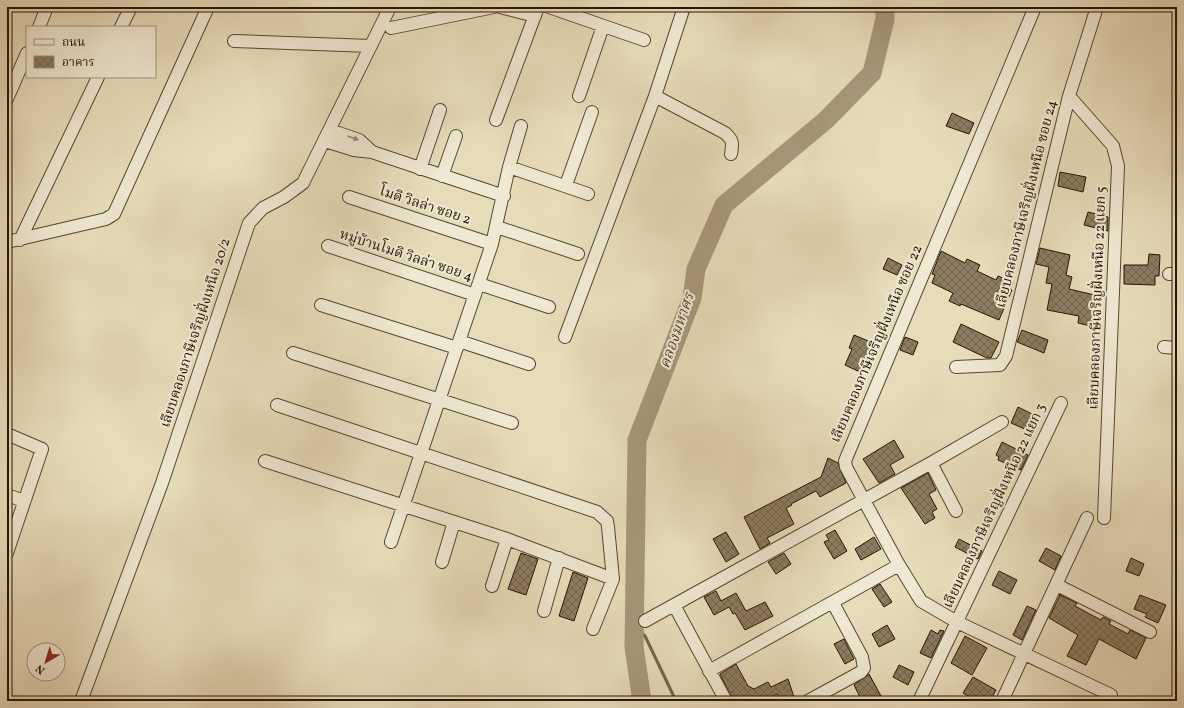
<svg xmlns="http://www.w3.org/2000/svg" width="1184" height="708" viewBox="0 0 1184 708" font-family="Vollkorn,'Noto Serif Thai',serif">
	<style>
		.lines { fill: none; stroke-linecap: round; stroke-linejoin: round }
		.stream { stroke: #73644a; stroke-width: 3 }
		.river { stroke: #a6987b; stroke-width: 19 }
		.building { fill: url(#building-cross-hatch); stroke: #271500 }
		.minor-casing { stroke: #57472e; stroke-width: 14 }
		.minor { stroke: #efe8d2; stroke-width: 12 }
		.oneway { fill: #958974 }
		.labels { text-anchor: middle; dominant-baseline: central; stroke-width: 4; stroke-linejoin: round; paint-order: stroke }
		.street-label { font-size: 14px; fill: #271500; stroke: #efe8d2 }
		.water-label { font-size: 15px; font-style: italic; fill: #5a4931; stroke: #efe8d2 }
	</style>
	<defs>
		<pattern id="building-cross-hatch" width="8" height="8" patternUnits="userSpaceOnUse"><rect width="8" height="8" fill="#8b7c61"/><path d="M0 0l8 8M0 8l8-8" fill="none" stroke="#72644e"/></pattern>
	</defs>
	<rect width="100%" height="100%" fill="#e7dcba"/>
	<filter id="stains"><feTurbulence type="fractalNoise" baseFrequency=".005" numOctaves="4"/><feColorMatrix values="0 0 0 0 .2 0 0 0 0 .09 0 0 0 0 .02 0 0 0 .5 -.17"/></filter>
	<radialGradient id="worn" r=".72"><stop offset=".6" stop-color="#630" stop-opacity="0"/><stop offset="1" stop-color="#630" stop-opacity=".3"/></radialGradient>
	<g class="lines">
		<path class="stream" d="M634 624 645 636 676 701"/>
		<path class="river" d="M642 701 634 647 637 440 692 298 696 269 724 205 826 120 872 73 885 19V7"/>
	</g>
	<path class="building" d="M952 113 974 123 969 134 946 126Z
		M1060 172 1086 177 1083 192 1058 186Z
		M1088 212 1108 217V231L1084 225Z
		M1040 248 1070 255 1066 275 1072 277 1069 289 1099 296 1095 312 1098 313 1095 327 1078 323 1079 316 1047 310 1052 284 1046 283 1049 267 1036 264Z
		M941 251 965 263 967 259 980 265 977 271 996 280 998 276 1013 282 1010 289 1012 290 999 320 961 304 960 306 949 301 953 293 932 283 935 275 932 274Z
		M1149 254 1160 255 1159 276H1155V285L1124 284V265H1148Z
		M888 258 902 265 897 275 883 269Z
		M961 324 999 342 991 358H987L953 342Z
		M1022 330 1048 340 1044 353 1017 342Z
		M854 335 873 343 860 372 845 365 852 349 849 348Z
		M905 337 918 342 913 355 900 350Z
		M1018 407 1034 415 1027 430 1011 423Z
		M894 440 904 457 890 465 895 474 879 483 863 459Z
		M1002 442 1028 455 1021 470 998 460 999 457 996 455Z
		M828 458 838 463 846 483 820 497 816 491 791 504 792 505 786 508 794 524 767 538 770 543 760 549 744 517 821 477Z
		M928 473 936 490 929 494 937 509 932 512 935 518 925 524 901 488Z
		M835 530 847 551 834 559 824 542 829 540 826 535Z
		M726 532 739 554 726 562 713 539Z
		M874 537 881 549 861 560 855 549Z
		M959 539 982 551 978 559 955 547Z
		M1046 548 1061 556 1055 570 1039 561Z
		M521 553 538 559 526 595 508 589Z
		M784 553 791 564 776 574 768 562Z
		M1131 558 1144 564 1139 576 1126 571Z
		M999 571 1017 580 1010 594 992 585Z
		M573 572 588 578 574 621 559 616Z
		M880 584 892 602 884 607 872 589Z
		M716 591 721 601 736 593 746 611 765 602 773 616 745 630 735 613 733 614 729 607 714 615 704 597Z
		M1060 595 1077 603 1075 606 1101 620 1103 617 1111 621 1109 624 1128 634 1130 630 1146 638 1136 659 1099 639 1086 665 1067 656 1078 635 1049 618Z
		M1140 595 1166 605 1158 623 1145 617 1147 614 1134 609Z
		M1027 606 1036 610 1022 640 1013 635Z
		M887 625 895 639 879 647 872 634Z
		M931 630 938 634 940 630 944 631 931 658 920 653Z
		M965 636 987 648 972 675 951 663Z
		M844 639 854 659 845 664 834 644Z
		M736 664 748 686 754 689 768 682 771 687 788 679 794 697 787 701H780L777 694 763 701H733L720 674Z
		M899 665 914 672 908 685 893 677Z
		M869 674 881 696 872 701H862L854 685Z
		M973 677 996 690 990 701H977L963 693Z"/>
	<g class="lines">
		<g class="minor-casing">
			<path id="minor" d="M500 7 535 16
				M549 7 644 40
				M1035 7 845 461 846 467 899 565 921 601 957 622 1111 695
				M39 27 47 7
				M121 27 131 7
				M391 28 494 7
				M234 41 371 46
				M579 96 603 26
				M655 96 725 133C733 140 733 143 731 154
				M1069 96 1113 146 1118 166 1104 518
				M7 99 27 53
				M496 120 538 7
				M330 130 359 140 372 152
				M325 141 354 150 372 152 504 196
				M509 167 588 194
				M420 169 440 110
				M442 176 456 136
				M566 185 592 112
				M349 197 492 244
				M497 227 578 254
				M20 240 98 77
				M7 242 106 219 114 214 208 7
				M328 246 475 295
				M1169 274H1177
				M479 284 549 307
				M321 305 457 348
				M565 337 655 96 684 7
				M459 341 529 364
				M1164 347 1177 348
				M293 353 512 423
				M956 367 1000 365 1006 356 1069 96 1097 7
				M277 405 597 512 607 521 608 527 613 579 593 629
				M7 434 42 449 7 553
				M265 461 507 539 613 579
				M931 463 956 511
				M7 495 24 501
				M391 542 492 244 509 167 521 126
				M442 562 454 522
				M1057 585 1150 632
				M492 586 507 539
				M674 605 726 701
				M544 611 559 558
				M645 621 931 463 1002 422
				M709 671 899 565
				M81 701 162 483 249 223 263 208 284 197 303 183 390 7
				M808 701 861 672 864 668 862 657 833 603
				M919 701 1061 403
				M1002 701 1087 518"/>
		</g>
		<use href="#minor" class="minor"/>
	</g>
	<defs><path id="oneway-solid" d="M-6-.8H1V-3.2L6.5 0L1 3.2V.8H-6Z"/></defs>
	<use class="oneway" href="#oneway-solid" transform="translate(353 138) rotate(20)"/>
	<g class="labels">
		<g class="street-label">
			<text transform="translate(1027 204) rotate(-76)">เลียบคลองภาษีเจริญฝั่งเหนือ ซอย 24</text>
			<text transform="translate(425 206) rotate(18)">โมดิ วิลล่า ซอย 2</text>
			<text transform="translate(406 256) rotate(18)">หมู่บ้านโมดิ วิลล่า ซอย 4</text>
			<text transform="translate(1098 298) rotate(-88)">เลียบคลองภาษีเจริญฝั่งเหนือ 22 แยก 5</text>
			<text transform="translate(196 333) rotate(-72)">เลียบคลองภาษีเจริญฝั่งเหนือ 20/2</text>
			<text transform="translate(877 344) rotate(-67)">เลียบคลองภาษีเจริญฝั่งเหนือ ซอย 22</text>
			<text transform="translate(995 506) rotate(-65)">เลียบคลองภาษีเจริญฝั่งเหนือ 22 แยก 3</text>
		</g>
		<g class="water-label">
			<text transform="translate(678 331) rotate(-71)">คลองมหาศร</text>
		</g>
	</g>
	<rect width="1184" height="708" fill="none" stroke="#e7dcba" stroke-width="24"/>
	<rect x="8" y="8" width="1168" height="692" fill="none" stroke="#271500" stroke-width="2"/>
	<rect x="12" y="12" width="1160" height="684" fill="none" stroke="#271500"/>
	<rect x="26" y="26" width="130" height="52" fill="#efe8d2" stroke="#9f947e"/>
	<rect x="34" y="39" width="20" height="6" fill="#efe8d2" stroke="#9f947e"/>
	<text x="62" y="46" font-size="12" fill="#271500">ถนน</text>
	<rect x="34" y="56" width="20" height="12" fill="url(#building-cross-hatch)" stroke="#9f947e"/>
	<text x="62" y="66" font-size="12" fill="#271500">อาคาร</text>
	<g transform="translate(46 662) rotate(218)"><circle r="19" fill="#efe8d2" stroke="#9f947e"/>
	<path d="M0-3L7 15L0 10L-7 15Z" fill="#8f2418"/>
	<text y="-6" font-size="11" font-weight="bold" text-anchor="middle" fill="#271500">N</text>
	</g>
	<rect width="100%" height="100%" filter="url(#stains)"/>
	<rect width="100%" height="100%" fill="url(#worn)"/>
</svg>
